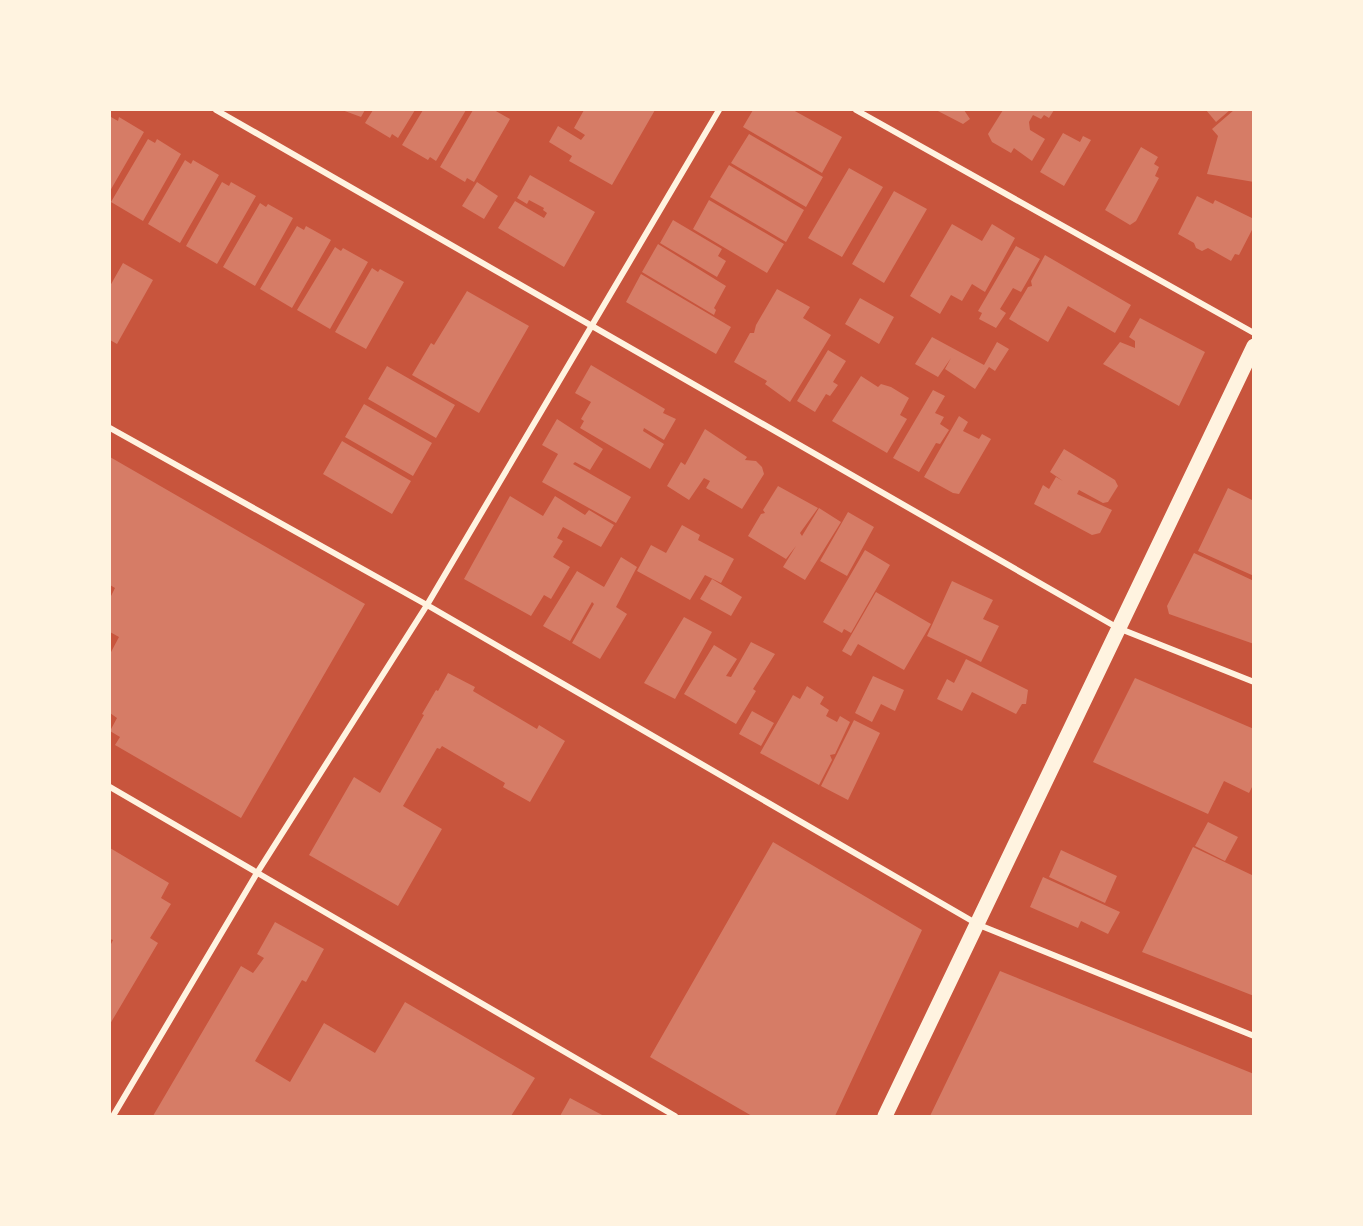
<svg xmlns="http://www.w3.org/2000/svg" width="1363" height="1226" viewBox="0 0 1363 1226" font-family="Mulish,sans-serif">
	<style>
		.building { fill: #d67c66 }
		.lines { fill: none; stroke-linecap: round; stroke-linejoin: round }
		.minor { stroke: #fff3e0; stroke-width: 6 }
		.primary { stroke: #fff3e0; stroke-width: 15 }
	</style>
	<rect width="100%" height="100%" fill="#c8553d"/>
	<path class="building" d="M342 110H365L361 117Z
		M373 110H415L398 138 392 134 390 138 365 123Z
		M423 110H466L436 161 430 157 428 160 402 145Z
		M473 110H494L510 119 474 182 467 178 465 182 440 167Z
		M584 110H655L612 185 569 161 572 156 549 142 558 126 581 140 585 135 574 128Z
		M753 110H793L842 137 822 173 743 127Z
		M936 110H964L970 119 963 124Z
		M1003 110H1054L1049 118 1044 115 1041 119 1033 115 1029 122 1030 130 1045 139 1032 161 1014 148 1011 153 992 142 988 134Z
		M1206 110H1230L1216 122Z
		M1234 110H1254V182L1207 174 1218 136 1212 129Z
		M111 117 118 121 119 117 144 132 110 191Z
		M1063 133 1080 142 1083 136 1091 140 1064 186 1040 172Z
		M749 134 823 177 806 207 731 163Z
		M148 139 155 143 157 139 181 154 143 221 111 202Z
		M1141 147 1158 157 1154 164 1159 167 1155 176 1159 178 1136 221 1130 225 1105 210Z
		M185 160 191 164 193 160 219 175 180 243 148 224Z
		M729 165 804 210 786 242 710 197Z
		M849 168 883 187 842 257 808 238Z
		M530 175 595 212 564 267 498 228 515 201 544 218 547 213 543 210 544 208 529 200 527 204 517 198Z
		M222 182 229 186 231 182 256 196 217 264 186 246Z
		M477 182 498 196 484 219 462 206Z
		M894 191 927 209 884 283 852 264Z
		M1197 196 1213 204 1215 200 1254 219V226L1239 255 1235 254 1231 261 1208 248 1202 251 1196 248 1194 243 1178 234Z
		M709 200 784 244 767 273 693 229Z
		M260 203 266 207 268 204 293 218 255 286 223 267Z
		M673 220 722 249 718 256 726 261 717 277 660 243Z
		M952 224 982 241 992 224 1015 238 985 292 972 284 962 301 951 295 940 314 910 296Z
		M297 226 304 230 306 226 331 240 292 308 260 289Z
		M658 244 726 286 714 308 716 310 714 315 642 272Z
		M1016 246 1040 259 1021 292 1013 288 1000 309 1006 313 996 328 979 319 982 313 978 311Z
		M335 247 341 251 343 248 368 262 330 329 297 310Z
		M1045 255 1131 305 1115 333 1068 306 1048 342 1009 319 1028 287 1032 286 1031 281Z
		M123 263 153 280 117 344 110 340V286Z
		M372 268 378 272 380 269 404 282 366 349 335 332Z
		M641 274 731 327 716 354 626 302Z
		M777 289 810 307 803 318 831 335 790 402 765 384 767 381 734 362 750 333H754L756 325Z
		M467 291 529 326 479 413 412 375 431 343 434 345Z
		M860 298 894 317 879 344 845 324Z
		M1140 318 1205 352 1179 406 1103 364 1120 342 1135 348V341L1129 337Z
		M932 337 984 365 997 342 1009 349 995 371 989 367 975 389 945 369 951 358 938 377 915 364Z
		M828 350 846 361 833 382 838 385 830 396 826 394 815 412 797 401Z
		M591 365 665 409 663 413 676 419 664 440 644 428 643 431 664 444 650 469 580 428 584 421 581 419 591 402 575 393Z
		M387 366 455 405 436 438 368 399Z
		M861 376 878 387 881 384 891 387 909 398 900 415 907 419 887 453 832 421Z
		M933 390 945 396 935 413 944 417 940 424 949 430 940 444 936 443 919 472 893 458Z
		M364 404 432 443 413 476 345 437Z
		M959 416 968 422 963 431 979 439 982 434 991 439 959 494 953 493 924 477Z
		M557 419 603 449 590 470 575 462 573 464 631 497 616 523 542 482 558 454 542 445Z
		M705 429 747 457 745 460 756 461 762 467 764 474 742 509 706 488 710 481 704 478 689 500 667 486 681 462 685 465Z
		M342 441 411 481 392 514 323 474Z
		M1064 449 1115 480 1118 486 1108 502 1103 503 1079 490 1077 494 1112 510 1100 533 1092 535 1034 504 1043 485 1049 489 1056 477 1063 481 1050 472Z
		M110 457 365 604 241 818 115 745 120 737 110 731 117 718 110 713V654L119 637 110 632V598L115 588 110 585Z
		M778 486 818 508 800 533 802 536 819 508 841 522 805 580 783 567 796 546 786 559 748 536 761 514 765 513 763 510Z
		M1228 488 1254 501V576L1198 551Z
		M510 496 543 516 555 496 585 515 589 510 614 525 601 547 563 527 557 538 563 541 553 557 570 567 551 599 544 595 531 616 464 579Z
		M848 512 874 527 847 576 820 561Z
		M682 525 700 535 698 540 734 559 721 583 705 575 690 600 637 571 651 545 666 553Z
		M865 550 890 565 851 633 844 629 842 633 823 622Z
		M1194 553 1254 581V644L1169 614 1167 606Z
		M621 557 637 567 616 607 627 614 600 659 572 643 594 604 592 602 570 641 543 626 577 571 604 587Z
		M712 579 742 597 731 616 700 599Z
		M952 581 993 600 983 619 999 626 981 662 927 636Z
		M876 592 931 624 904 670 858 644 851 656 842 651Z
		M684 617 712 632 675 699 644 683Z
		M751 642 775 654 753 689 756 691 736 724 684 694 714 645 737 659 726 676 731 677Z
		M966 659 1028 690 1026 704H1022L1016 714 972 692 962 711 937 699 947 679 954 683Z
		M448 673 475 687 473 691 537 729 539 725 565 741 530 802 503 787 505 783 442 746 440 749 437 748 403 806 442 829 398 906 309 855 354 777 380 793 424 715 422 714 436 690 438 691Z
		M873 676 904 690 895 711 881 704 872 722 855 713Z
		M1135 678 1254 729V783L1249 793 1224 781 1208 814 1093 762Z
		M807 686 824 697 820 704 829 710 826 716 837 722 840 716 850 722 835 754 830 755 832 760 819 785 760 753 793 695 800 699Z
		M752 711 774 723 761 746 739 734Z
		M854 720 880 733 848 800 821 786Z
		M1208 822 1238 837 1225 861 1195 846Z
		M773 842 922 930 835 1116H752L650 1057Z
		M1193 847 1254 876V996L1142 952Z
		M110 848 169 883 161 898 171 904 150 938 158 943 110 1024V946L113 940 110 939Z
		M1061 850 1117 876 1105 903 1049 877Z
		M1043 877 1120 912 1108 934 1081 921 1078 928 1030 907Z
		M275 922 324 949 306 982 302 980 255 1061 290 1082 324 1023 375 1053 405 1002 535 1078 511 1116H153L241 966 253 973 264 958 257 954Z
		M1000 971 1254 1074V1116H930Z
		M570 1098 604 1116H560Z"/>
	<g class="lines">
		<path class="minor" d="M216 110 1118 628 1254 682
			M856 110 1254 333
			M110 428 427 605 979 925 1254 1036
			M110 787 675 1116
			M113 1116 257 873 427 605 719 110"/>
		<path class="primary" d="M885 1116 1254 346"/>
	</g>
	<rect width="1363" height="1226" fill="none" stroke="#fff3e0" stroke-width="222"/>
</svg>
